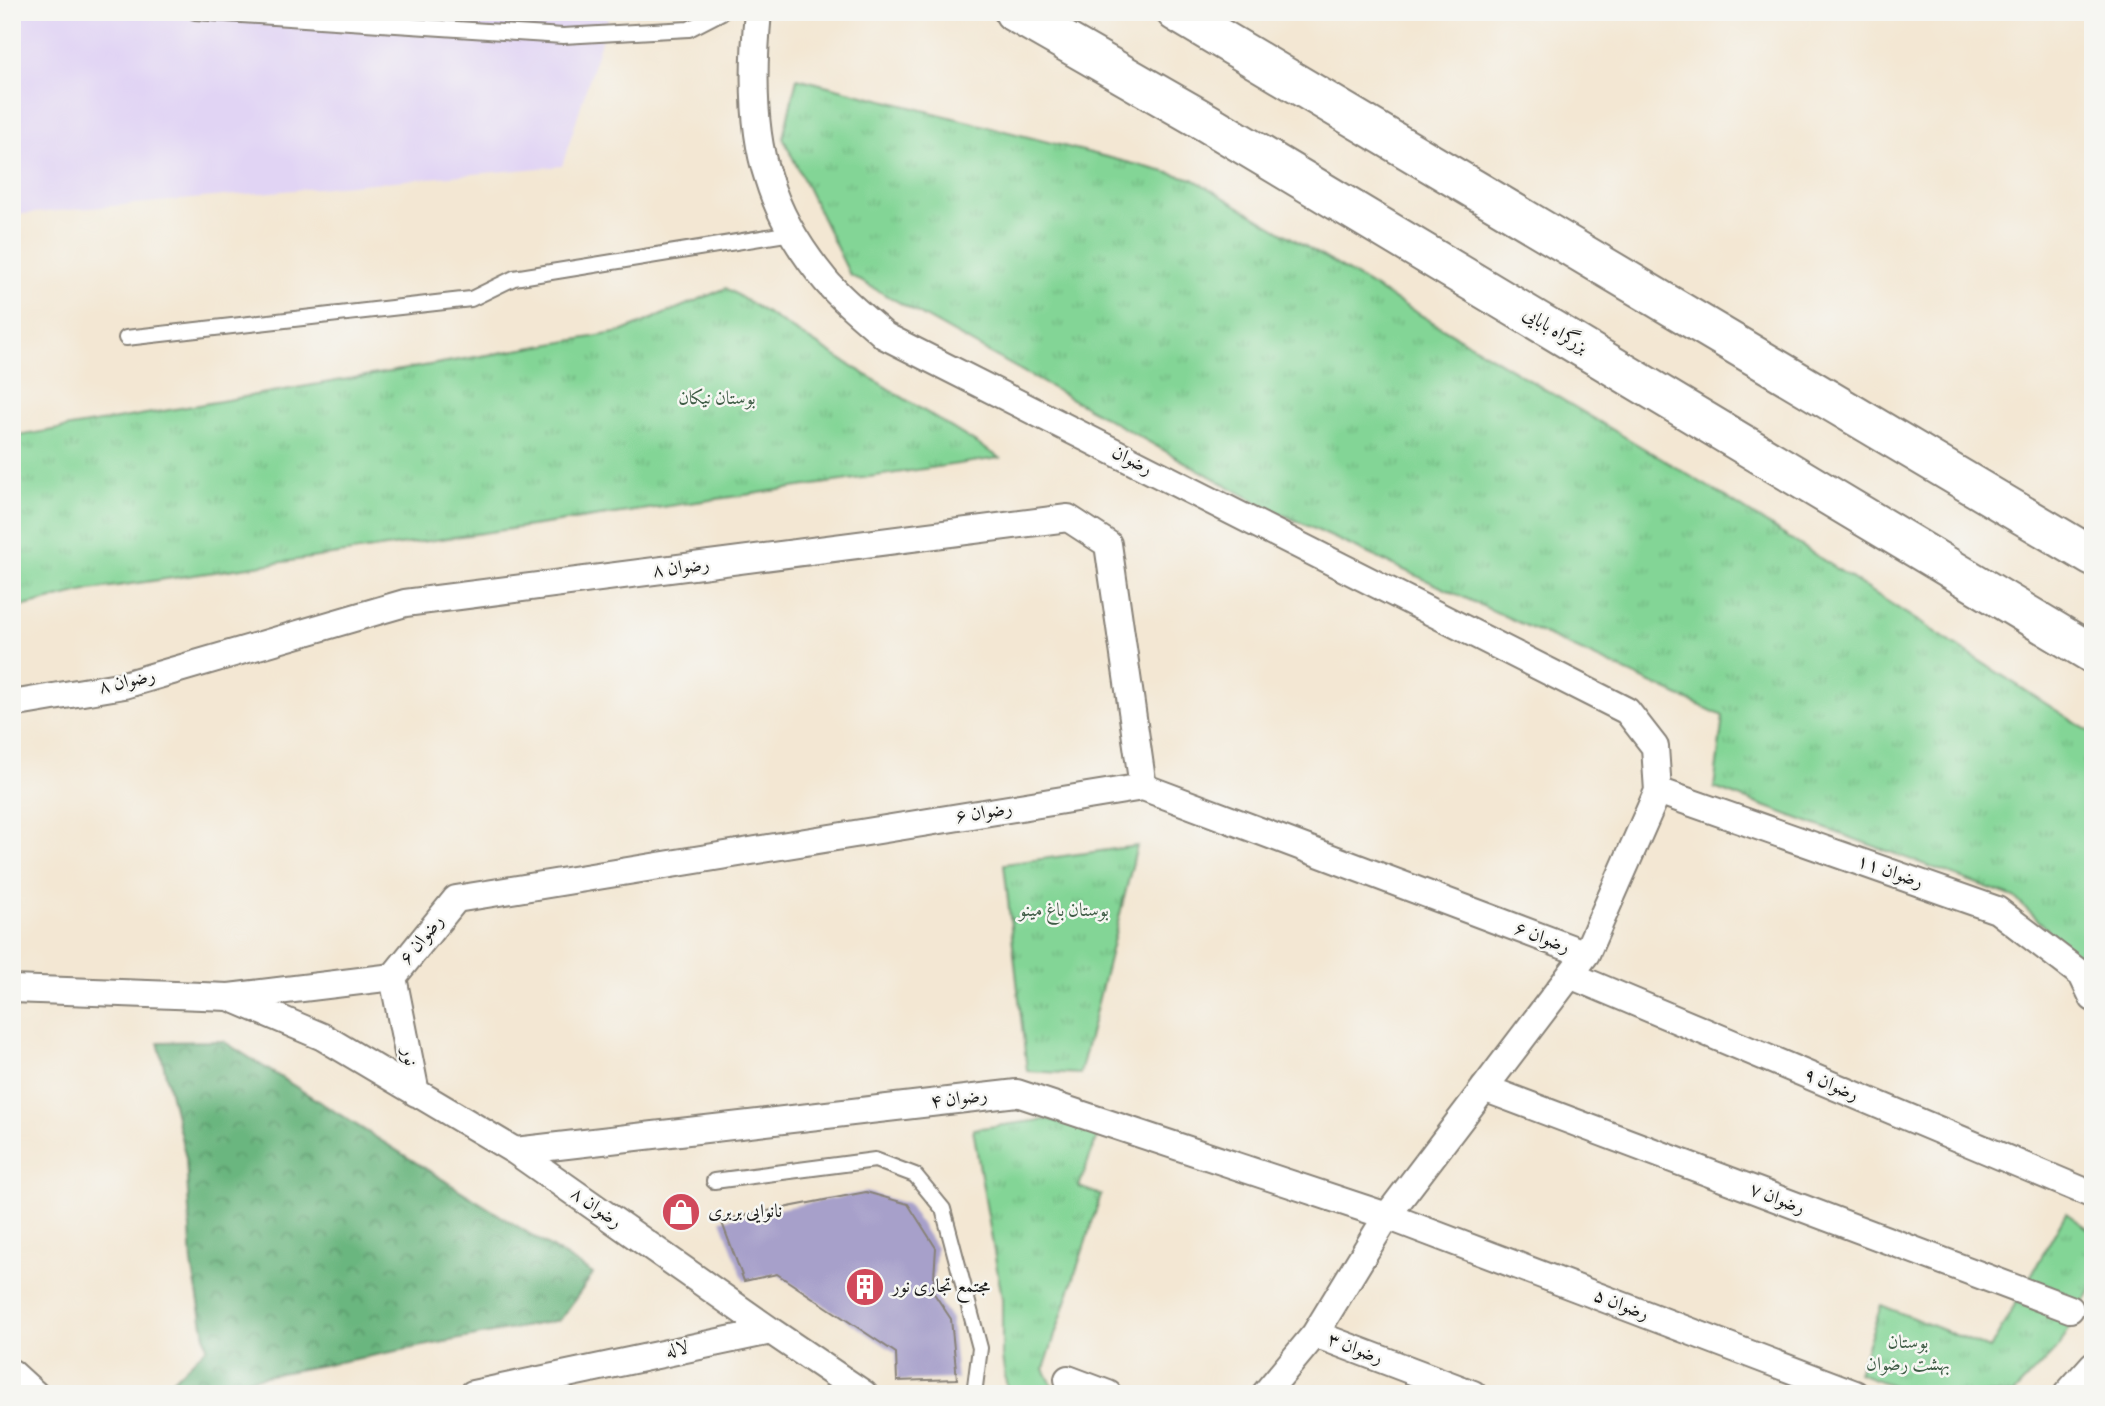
<svg xmlns="http://www.w3.org/2000/svg" width="2105" height="1406" viewBox="0 0 2105 1406" font-family="Vollkorn,Amiri,serif">
	<style>
		.built { fill: #e1d4f4 }
		.grass { fill: url(#grass-tufts); stroke: #507859; stroke-width: 2 }
		.forest { fill: url(#forest-crowns); stroke: #43694e; stroke-width: 2 }
		.building { fill: #a7a0ca }
		.lines { fill: none; stroke-linecap: round; stroke-linejoin: round }
		.lane-casing { stroke: #888278; stroke-width: 18 }
		.street-casing { stroke: #888278; stroke-width: 30 }
		.highway-casing { stroke: #888278; stroke-width: 42 }
		.lane { stroke: #fff; stroke-width: 14 }
		.street { stroke: #fff; stroke-width: 26 }
		.highway { stroke: #fff; stroke-width: 38 }
		.labels { text-anchor: middle; dominant-baseline: central; stroke-width: 5; stroke-linejoin: round; paint-order: stroke }
		.street-label { font-size: 19px; fill: #1c1c1c; stroke: #f6f6f2 }
		.park-label { font-size: 19px; fill: #405d47; stroke: #f6f6f2 }
		.poi-label { font-size: 19px; fill: #1c1c1c; stroke: #f6f6f2; text-anchor: start }
	</style>
	<defs>
		<pattern id="grass-tufts" width="24" height="20" patternUnits="userSpaceOnUse" patternTransform="scale(1.75)"><rect width="24" height="20" fill="#83d596"/><path d="M3 7l-1-3M5 7V3M7 7l1-3M15 17l-1-3M17 17v-4M19 17l1-3" fill="none" stroke="#71b681"/></pattern>
		<pattern id="forest-crowns" width="20" height="18" patternUnits="userSpaceOnUse" patternTransform="scale(1.75)"><rect width="20" height="18" fill="#6ab67f"/><path d="M2 6a3 3 0 1 1 6 0M12 15a3 3 0 1 1 6 0" fill="none" stroke="#569367"/></pattern>
	</defs>
	<rect width="100%" height="100%" fill="#f6f6f2"/>
	<filter id="ink" filterUnits="userSpaceOnUse"><feTurbulence type="fractalNoise" baseFrequency=".0143" numOctaves="2"/><feDisplacementMap in="SourceGraphic" scale="14" xChannelSelector="R" yChannelSelector="G"/><feConvolveMatrix kernelMatrix="1 2 1 2 8 2 1 2 1" color-interpolation-filters="sRGB"/></filter>
	<filter id="wash" filterUnits="userSpaceOnUse"><feTurbulence type="fractalNoise" baseFrequency=".00686" numOctaves="4" result="noise"/><feDisplacementMap in="SourceGraphic" scale="28" xChannelSelector="R" yChannelSelector="G"/><feGaussianBlur stdDeviation="1.57" result="paint"/><feColorMatrix in="noise" values="0 0 0 0 0 0 0 0 0 0 0 0 0 0 0 0 0 1.4 0 .05"/><feComposite in="paint" operator="in"/></filter>
	<g filter="url(#wash)">
		<rect width="100%" height="100%" fill="#f3e7d3"/>
		<path class="built" d="M12 12H610L562 166 12 215Z"/>
		<path class="grass" d="M797 78 1193 179 1727 498 2093 734V973L2014 897 1714 788 1723 716 1262 505 850 275 783 138Z
			M726 288 1000 458 90 590 12 609V437L621 332Z
			M1137 846 1080 1074 1027 1071 1004 864Z
			M1049 1119 1098 1134 1079 1187 1101 1195 1044 1369 1054 1389 1064 1394H1008L1002 1358V1298L973 1129Z
			M2066 1213 2093 1232V1286L2060 1345 2013 1394H1916L1858 1373 1881 1305 1990 1349Z"/>
		<path class="forest" d="M223 1041 593 1274 560 1320 171 1394H158L207 1347 192 1264 186 1158 158 1042Z"/>
		<g id="blocks">
			<path class="building" d="M866 1192 908 1204 936 1248 933 1292 951 1319 957 1379 897 1381 896 1353 777 1274 744 1281 721 1220Z"/>
		</g>
	</g>
	<g filter="url(#ink)">
		<use href="#blocks" fill-opacity="0" stroke="#888278" stroke-width="2"/>
		<g class="lines">
			<g class="lane-casing">
				<path id="lane" d="M195 12 563 36 689 29 722 12
					M126 338 471 299 514 278 792 233
					M714 1181 875 1160 915 1175 943 1209 980 1348 974 1394"/>
			</g>
			<g class="street-casing">
				<path id="street" d="M758 12C753 64 751 128 768 178 779 215 801 251 826 281 843 301 865 318 885 336L1627 711 1655 747 1658 791 1586 954 1387 1216 1315 1334 1265 1394
					M12 704 124 685 405 603 1068 518 1108 544 1143 787
					M1658 791 1997 910 2082 975 2093 998
					M1570 975 2093 1195
					M393 977 456 899 1143 787 1586 954
					M12 989 229 997 393 977 416 1093
					M229 997 323 1037 515 1151 771 1331
					M1484 1088 2070 1309
					M515 1151 1017 1093 1387 1216 1855 1394
					M1315 1334 1473 1394
					M12 1373 35 1394
					M1068 1379 1108 1394
					M473 1394 771 1331 864 1394
					M2067 1394 2093 1365"/>
			</g>
			<g class="highway-casing">
				<path id="highway" d="M1014 12 1206 122 2093 654
					M1176 12 2093 557"/>
			</g>
			<use href="#lane" class="lane"/>
			<use href="#street" class="street"/>
			<use href="#highway" class="highway"/>
		</g>
	</g>
	<defs>
		<g id="shop-disc" transform="scale(2.0125)"><circle r="9.5" fill="#d1495b" stroke="#f6f6f2"/><path d="M-5-2.5h2.3a2.7 3.5 0 0 1 5.4 0H5L5.5 6h-11ZM-1.5-2.5h3a1.5 2.3 0 0 0-3 0Z" fill="#fff"/></g>
		<g id="building-disc" transform="scale(2.0125)"><circle r="9.5" fill="#d1495b" stroke="#f6f6f2"/><path d="M-4-6H4V6H1V3H-1V6H-4ZM-2.5-4.3h1.7v1.8h-1.7ZM.8-4.3h1.7v1.8H.8ZM-2.5-1h1.7V.8h-1.7ZM.8-1h1.7V.8H.8Z" fill="#fff"/></g>
	</defs>
	<g fill-rule="evenodd">
		<use href="#shop-disc" x="681" y="1212"/>
		<use href="#building-disc" x="865" y="1287"/>
	</g>
	<g class="labels">
		<g class="street-label">
			<text transform="translate(1555 331) rotate(31)">بزرگراه بابایی</text>
			<text transform="translate(1132 461) rotate(27)">رضوان</text>
			<text transform="translate(681 568) rotate(-7)">رضوان ۸</text>
			<text transform="translate(127 682) rotate(-13)">رضوان ۸</text>
			<text transform="translate(984 813) rotate(-9)">رضوان ۶</text>
			<text transform="translate(1890 872) rotate(19)">رضوان ۱۱</text>
			<text transform="translate(1542 938) rotate(21)">رضوان ۶</text>
			<text transform="translate(422 940) rotate(-51)">رضوان ۶</text>
			<text transform="translate(409 1057) rotate(79)">نور</text>
			<text transform="translate(1831 1085) rotate(23)">رضوان ۹</text>
			<text transform="translate(959 1099) rotate(-7)">رضوان ۴</text>
			<text transform="translate(1777 1199) rotate(21)">رضوان ۷</text>
			<text transform="translate(596 1208) rotate(35)">رضوان ۸</text>
			<text transform="translate(1621 1305) rotate(21)">رضوان ۵</text>
			<text transform="translate(1355 1349) rotate(21)">رضوان ۳</text>
			<text transform="translate(677 1350) rotate(-12)">لاله</text>
		</g>
		<g class="park-label">
			<text x="717" y="399">بوستان نیکان</text>
			<text x="1064" y="911">بوستان باغ مینو</text>
			<text x="1908" y="1343">بوستان<tspan x="1908" dy="22">بهشت رضوان</tspan></text>
		</g>
		<g class="poi-label">
			<text x="708" y="1212">نانوایی بربری</text>
			<text x="892" y="1287">مجتمع تجاری نور</text>
		</g>
	</g>
	<rect width="2105" height="1406" fill="none" stroke="#f6f6f2" stroke-width="42"/>
</svg>
